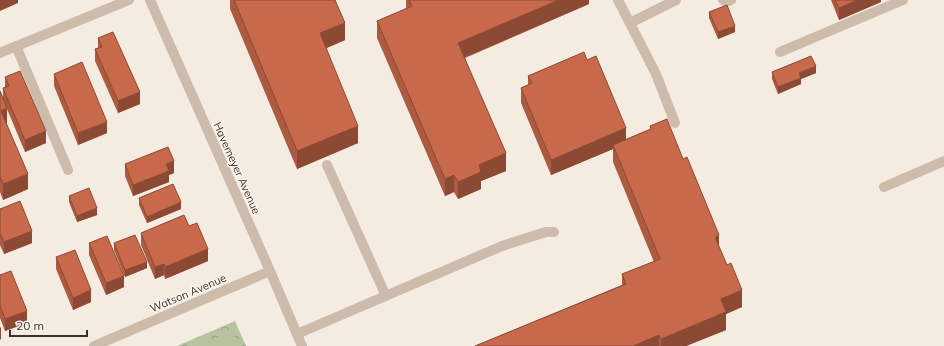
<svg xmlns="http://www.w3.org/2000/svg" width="944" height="346" viewBox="0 0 944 346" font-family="Mulish,sans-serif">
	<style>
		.park { fill: url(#park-crowns) }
		.pitch { fill: #b8c4a0 }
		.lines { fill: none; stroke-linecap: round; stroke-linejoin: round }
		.lane { stroke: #cdbbac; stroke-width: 10 }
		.street { stroke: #cdbbac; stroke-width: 10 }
		.wall { fill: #ac5a40 }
		.shaded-wall { fill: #8c4a34 }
		.building { fill: #c8694b; stroke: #8c4a34 }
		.labels { text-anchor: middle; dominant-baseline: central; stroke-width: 3; stroke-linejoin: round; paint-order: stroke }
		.street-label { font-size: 11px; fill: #3b302b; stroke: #fbf5ee }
	</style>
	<defs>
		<pattern id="park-crowns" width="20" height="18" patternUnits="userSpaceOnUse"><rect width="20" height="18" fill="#b8c4a0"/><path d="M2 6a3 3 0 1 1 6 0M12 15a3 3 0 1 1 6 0" fill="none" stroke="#97a083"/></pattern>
	</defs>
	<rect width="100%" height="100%" fill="#f4ebe1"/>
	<path class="park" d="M235 321 246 346H177Z"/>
	<path class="pitch" d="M232 332 238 346H197Z"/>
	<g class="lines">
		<path class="lane" d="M618 0 656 74 675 123
			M723 0 726 2 731 0
			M630 23 676 0
			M16 46 27 72 68 170
			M780 52 903 0
			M327 165 386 296
			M884 187 944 161
			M297 334 502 246 546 232H554"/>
		<path class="street" d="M150 0 270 271 302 346
			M0 53 129 0
			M94 346 270 271"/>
	</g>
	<path class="wall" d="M230 0H335L345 40 326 48 358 143 297 169 230 9Z
		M406 0H589V4L465 58 506 171 481 181V189L458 199 454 192 445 196 377 38V21L406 9Z
		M831 0H881V2L839 20Z
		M709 12 735 32 718 39 709 18Z
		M98 38 140 104 118 113 95 61V49L98 48Z
		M587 60 626 139 650 129V126L719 247 742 307 726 314V330L686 346H475L622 285V274L654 262 613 162V149L551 175 521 103V88L528 85V76Z
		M772 72 816 73 801 79V84L778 94 772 79Z
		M54 74 107 133 78 145 54 86Z
		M5 77 46 143 25 152 7 109V123H6L28 189 3 200 0 192V91L3 99V88L5 87Z
		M125 164 174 173 169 175V182L133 196 125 176Z
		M69 196 97 215 77 222 69 202Z
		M139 198 181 209 147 223 139 205Z
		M0 209 32 243 4 254 0 245Z
		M189 226 208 261 165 279 164 275 155 279 141 245V233Z
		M89 243 124 287 106 295 89 255Z
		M114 243 147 268 125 277 114 250Z
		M56 257 91 302 73 310 56 269Z
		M0 275 27 323 5 331 0 318Z"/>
	<path class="shaded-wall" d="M0 0H18V3L0 11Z
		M559 0H589V4L458 60V43Z
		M858 0H881V2L839 20V8Z
		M345 23V40L320 51V33Z
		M735 26V32L718 39V32Z
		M816 66V73L801 79V84L778 94V87L799 73Z
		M140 92V104L118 113V101Z
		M7 108V123L1 126V111Z
		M107 122V133L78 145V133Z
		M358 126V143L297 169V151Z
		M626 128V143L613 145V149L551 175V160Z
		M46 131V143L25 152V140Z
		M506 153V171L481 181V189L458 199V182L479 165Z
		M174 161V173L169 175V182L133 196V185L166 164Z
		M28 174V189L3 200V184Z
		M454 175V192L445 196V179Z
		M181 202V209L147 223V217Z
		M97 208V215L77 222V216Z
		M32 231V243L4 254V242Z
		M719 235V252L715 237Z
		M208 249V261L165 279V267Z
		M147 262V268L125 277V270Z
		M164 264V275L155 279V267Z
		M124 276V287L106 295V283Z
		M91 290V302L73 310V298Z
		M742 290V307L726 314V330L686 346H661V339L721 299Z
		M27 311V323L5 331V319Z
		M1 327V339L0 340V328Z
		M659 335V346H633Z"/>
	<path class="building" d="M234 0H335L345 23 320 33 358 126 297 151Z
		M409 0H559L458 43 506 153 479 165 481 172 458 182 454 175 445 179 377 21 412 6Z
		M835 0H858L839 8Z
		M727 5 735 26 718 32 709 12Z
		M113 32 140 92 118 101 95 49 102 47 98 38Z
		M584 52 587 60 596 56 626 128 551 160 521 88 532 83 528 76Z
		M811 56 816 66 799 73 801 78 778 87 772 72Z
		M82 62 107 122 78 133 54 74Z
		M20 71 46 131 25 140 3 88 9 86 5 77Z
		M0 91 7 108 1 111 28 174 3 184 0 177Z
		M667 119 683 159 687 157 719 235 715 237 727 265 731 263 742 290 721 299 726 312 661 339 659 335 633 346H475L626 284 622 274 660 259 613 145 651 129 650 126Z
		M168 147 174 161 166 164 169 171 133 185 125 164Z
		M173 184 181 202 147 217 139 198Z
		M89 188 97 208 77 216 69 196Z
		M20 201 32 231 4 242 0 233V209Z
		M184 215 189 226 197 223 208 249 165 267 164 264 155 267 141 233Z
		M135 235 147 262 125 270 114 243Z
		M107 236 124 276 106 283 89 243Z
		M75 250 91 290 73 298 56 257Z
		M11 271 27 311 5 319 0 306V275Z"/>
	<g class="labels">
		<g class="street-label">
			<text transform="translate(237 168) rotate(66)">Havemeyer Avenue</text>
			<text transform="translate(188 293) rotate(-23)">Watson Avenue</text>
		</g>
	</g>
	<path d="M10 330v6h77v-6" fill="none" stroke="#3b302b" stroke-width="2"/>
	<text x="16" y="330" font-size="12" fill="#3b302b" stroke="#fbf5ee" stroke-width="3" paint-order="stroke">20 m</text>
</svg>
